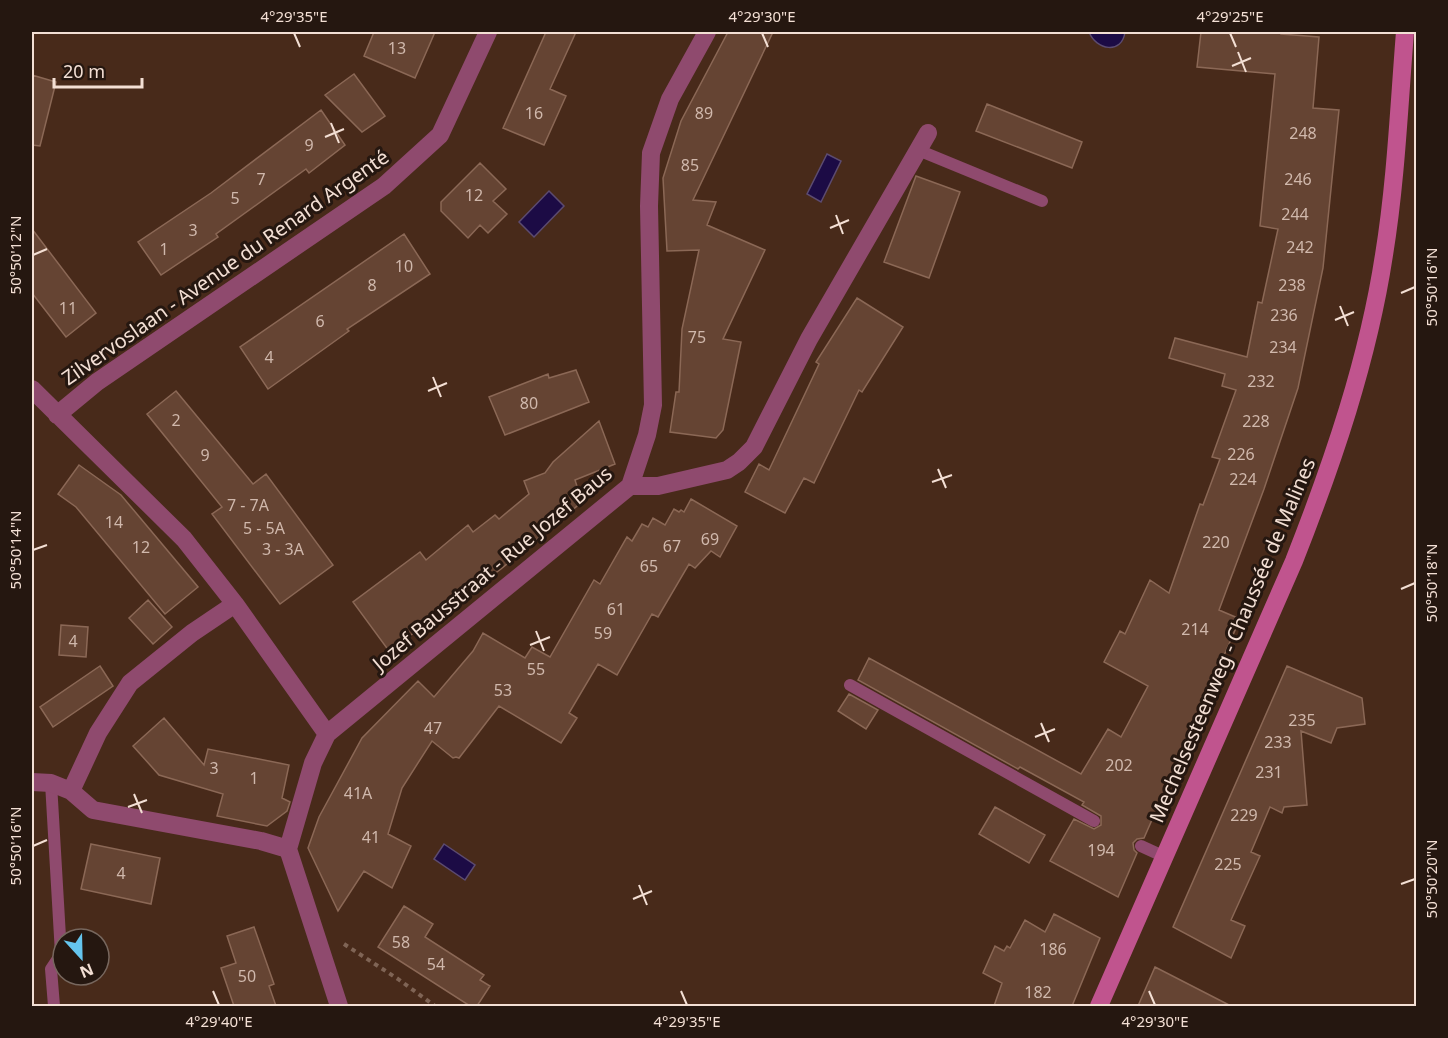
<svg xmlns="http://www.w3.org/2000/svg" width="1448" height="1038" viewBox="0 0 1448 1038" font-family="'Noto Sans',sans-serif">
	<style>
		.water { fill: #1c0b45; stroke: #5c4b70; stroke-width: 1.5 }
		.building { fill: #654433; stroke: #8b6856; stroke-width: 1.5 }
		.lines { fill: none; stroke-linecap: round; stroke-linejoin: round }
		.path { stroke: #7f6455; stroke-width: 4; stroke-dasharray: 4.5 4.5; stroke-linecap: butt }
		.lane { stroke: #8f4a6e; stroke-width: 12 }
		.street { stroke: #8f4a6e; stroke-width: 18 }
		.secondary { stroke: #c0548e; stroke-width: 18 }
		.ticks { fill: none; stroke: #f3dfd4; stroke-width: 2 }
		.labels { text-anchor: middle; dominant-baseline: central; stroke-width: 6; stroke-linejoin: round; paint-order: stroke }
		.number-label { font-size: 16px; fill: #d0b8ac }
		.street-label { font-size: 20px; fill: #f3dfd4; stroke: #251710 }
		.neatline { fill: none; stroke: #f3dfd4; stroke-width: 2 }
		.ticks-label { font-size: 15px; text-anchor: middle; fill: #f3dfd4 }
	</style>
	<rect width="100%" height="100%" fill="#482a1a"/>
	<path class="water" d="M1089 32H1125C1122 55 1096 50 1089 32Z
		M827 154 841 161 821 202 807 194Z
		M549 191 564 206 534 237 519 222Z
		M444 844 475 865 465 880 434 859Z"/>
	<path class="building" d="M374 32H435L415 78 364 56Z
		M546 32H576L550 89 566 96 544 145 503 128Z
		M728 32H773L693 200 716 202 707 225 765 250 723 339 741 342 723 430 716 438 670 432 676 392H679L682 329 699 250 667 251 663 178 681 121Z
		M1201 32H1281V34L1319 37 1313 108 1339 110 1323 268 1298 388 1264 489 1219 610 1240 619 1144 838 1137 839 1133 843 1134 850 1137 853 1118 897 1050 861 1074 819 1094 829 1101 825V816L1082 805 1084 802 1020 767 1018 769 858 680 869 658 1081 774 1108 729 1121 737 1148 686 1104 662 1120 631 1125 634 1150 580 1169 593 1200 504 1203 505 1220 459 1212 457 1236 390 1222 386 1225 374 1169 358 1175 338 1247 357 1258 302 1262 303 1278 229 1260 226 1275 74 1197 67Z
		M354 74 385 116 362 132 325 95Z
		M32 75 56 82 40 146 32 145Z
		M987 104 1082 142 1072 168 976 131Z
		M321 110 345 145 309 173 306 169 216 234 218 237 161 275 138 242 211 193Z
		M480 163 506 189 493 201 507 214 488 233 480 225 468 238 441 211V202Z
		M916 176 960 192 929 278 884 262Z
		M32 229 96 313 66 337 32 293Z
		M404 234 430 274 347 329 349 331 268 389 240 347Z
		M857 298 903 327 862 392 859 390 814 483 804 478 785 513 745 492 759 464 769 470 819 364 816 362Z
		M576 370 589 402 505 435 489 397 548 374 549 378Z
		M176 391 253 484 266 474 333 565 280 604 212 514 222 507 147 414Z
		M599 421 615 464 575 480 582 502 501 569 389 651 353 602 420 552 426 560 468 525 473 532 495 515 499 519 529 494 524 481 545 473 553 462Z
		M79 465 121 495 198 587 165 614 76 507 58 494Z
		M691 499 737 526 720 557 711 551 695 568 689 564 658 617 652 614 617 675 598 664 569 713 577 718 561 743 499 706 459 758 456 757 453 758 432 741 402 788 388 834 411 846 392 888 364 871 338 911 308 848 319 817 362 738 418 681 434 697 473 651 483 633 525 658 532 647 550 657 594 580 600 584 627 537 632 541 642 524 648 527 653 518 665 525 674 509 679 512 681 510 684 512Z
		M148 600 172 627 153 644 129 618Z
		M61 625 88 627 86 657 59 655Z
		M100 666 113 686 53 727 40 707Z
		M1287 666 1362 698 1365 724 1337 728 1331 743 1301 731 1307 805 1284 807 1282 813 1270 807 1251 852 1260 856 1231 920 1245 926 1231 958 1173 927Z
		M849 694 878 710 866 729 838 711Z
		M164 718 204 765 208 749 289 765 282 798 290 802 287 811 267 826 217 816 223 794 159 775 133 746Z
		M995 807 1045 835 1029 863 979 834Z
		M91 844 160 858 151 904 81 889Z
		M404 906 433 924 425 937 484 975 480 980 490 986 477 1006H470L378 947Z
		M1054 914 1100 938 1072 1006H994L1002 983 983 973 995 946 1004 951 1007 946 1010 948 1025 920 1045 932Z
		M254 927 274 984 269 986 276 1006H234L221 968 236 963 227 936Z
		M1155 967 1231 1006H1138Z"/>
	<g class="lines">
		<path class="path" d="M344 944 398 979 435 1006"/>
		<path class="lane" d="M918 150 1042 201
			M850 685 1094 821
			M51 783 61 954 51 969 54 1006
			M1141 846 1165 857"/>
		<path class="street" d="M32 389 184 539 235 604 327 734
			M57 415 97 382 384 186 440 135 488 32
			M630 486H658L727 470 739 462 754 447 809 339 928 133
			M32 782 51 783 71 791 93 810 261 841 288 849
			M71 791 98 733 130 683 192 633 235 604
			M339 1006 288 849 313 763 327 734 630 486 647 435 653 405 649 206 651 153 670 99 707 32"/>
		<path class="secondary" d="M1099 1006 1294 561C1333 462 1368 360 1384 255 1396 181 1399 106 1405 32"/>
	</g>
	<path class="ticks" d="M294 33 300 47M762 33 768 47M1230 33 1236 47M1238 52 1246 72M1232 66 1251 58M331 123 339 143M325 137 344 129M836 215 843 234M830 228 849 220M33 255 47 249M1401 293 1415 287M1340 306 1348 326M1335 320 1354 312M433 377 441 397M428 391 447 383M938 469 946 488M932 482 952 475M33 550 47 545M1401 589 1415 583M536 631 544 651M530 645 550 637M1041 723 1049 742M1035 737 1055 729M134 794 142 813M128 807 147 800M33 846 47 840M1401 884 1415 879M639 885 647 905M633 899 652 891M213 991 219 1005M681 991 687 1005M1149 991 1155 1005"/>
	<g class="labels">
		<g class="number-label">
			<text x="397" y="48">13</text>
			<text x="534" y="113">16</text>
			<text x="704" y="113">89</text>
			<text x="1303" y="133">248</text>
			<text x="309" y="145">9</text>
			<text x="690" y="165">85</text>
			<text x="261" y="179">7</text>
			<text x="1298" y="179">246</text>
			<text x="474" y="195">12</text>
			<text x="235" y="198">5</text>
			<text x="1295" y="214">244</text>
			<text x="193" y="230">3</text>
			<text x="1300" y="247">242</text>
			<text x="164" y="249">1</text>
			<text x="404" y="266">10</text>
			<text x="372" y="285">8</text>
			<text x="1292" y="285">238</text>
			<text x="68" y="308">11</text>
			<text x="1284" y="315">236</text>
			<text x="320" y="321">6</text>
			<text x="697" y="337">75</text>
			<text x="1283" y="347">234</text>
			<text x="269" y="357">4</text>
			<text x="1261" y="381">232</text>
			<text x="529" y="403">80</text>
			<text x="176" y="420">2</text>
			<text x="1256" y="421">228</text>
			<text x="1241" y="454">226</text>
			<text x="205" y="455">9</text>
			<text x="1243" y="479">224</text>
			<text x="248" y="505">7 - 7A</text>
			<text x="114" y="522">14</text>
			<text x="264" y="528">5 - 5A</text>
			<text x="710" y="539">69</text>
			<text x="1216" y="542">220</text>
			<text x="672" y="546">67</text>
			<text x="141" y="547">12</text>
			<text x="283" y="549">3 - 3A</text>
			<text x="649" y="566">65</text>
			<text x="616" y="609">61</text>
			<text x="1195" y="629">214</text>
			<text x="603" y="633">59</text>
			<text x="73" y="641">4</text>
			<text x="536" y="669">55</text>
			<text x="503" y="690">53</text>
			<text x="1302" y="720">235</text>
			<text x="433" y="728">47</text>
			<text x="1278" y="742">233</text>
			<text x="1119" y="765">202</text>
			<text x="214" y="768">3</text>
			<text x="1269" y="772">231</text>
			<text x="254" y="778">1</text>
			<text x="358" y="793">41A</text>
			<text x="1244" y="815">229</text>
			<text x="371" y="837">41</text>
			<text x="1101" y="850">194</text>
			<text x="1228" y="864">225</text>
			<text x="121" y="873">4</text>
			<text x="401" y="942">58</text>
			<text x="1053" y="949">186</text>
			<text x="436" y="964">54</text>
			<text x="247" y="976">50</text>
			<text x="1038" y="992">182</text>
		</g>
		<g class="street-label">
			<text transform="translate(225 267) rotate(-35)">Zilvervoslaan - Avenue du Renard Argenté</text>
			<text transform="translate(492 568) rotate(-40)">Jozef Bausstraat - Rue Jozef Baus</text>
			<text transform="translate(1232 640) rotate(-67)">Mechelsesteenweg - Chaussée de Malines</text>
		</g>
	</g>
	<rect width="1448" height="1038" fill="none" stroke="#251710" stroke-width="66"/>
	<g transform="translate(81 957) rotate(158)"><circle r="28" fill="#251710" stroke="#77675e" stroke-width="1.5"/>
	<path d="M0-4.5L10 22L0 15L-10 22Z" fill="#65c5ee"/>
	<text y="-9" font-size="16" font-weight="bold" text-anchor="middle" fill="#f3dfd4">N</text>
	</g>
	<path d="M54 78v9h88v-9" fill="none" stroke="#f3dfd4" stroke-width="3"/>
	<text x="63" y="78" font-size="18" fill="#f3dfd4" stroke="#251710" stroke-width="4.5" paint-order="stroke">20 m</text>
	<rect x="33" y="33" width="1382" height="972" class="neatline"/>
	<g class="ticks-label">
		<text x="294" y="22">4°29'35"E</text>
		<text x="762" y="22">4°29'30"E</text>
		<text x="1230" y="22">4°29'25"E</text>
		<text transform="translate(16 255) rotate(-90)" y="5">50°50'12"N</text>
		<text transform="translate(1432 287) rotate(-90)" y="5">50°50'16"N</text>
		<text transform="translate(16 550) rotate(-90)" y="5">50°50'14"N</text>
		<text transform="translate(1432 583) rotate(-90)" y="5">50°50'18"N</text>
		<text transform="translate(16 846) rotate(-90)" y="5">50°50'16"N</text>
		<text transform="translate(1432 879) rotate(-90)" y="5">50°50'20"N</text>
		<text x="219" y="1027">4°29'40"E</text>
		<text x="687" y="1027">4°29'35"E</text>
		<text x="1155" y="1027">4°29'30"E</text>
	</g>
</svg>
